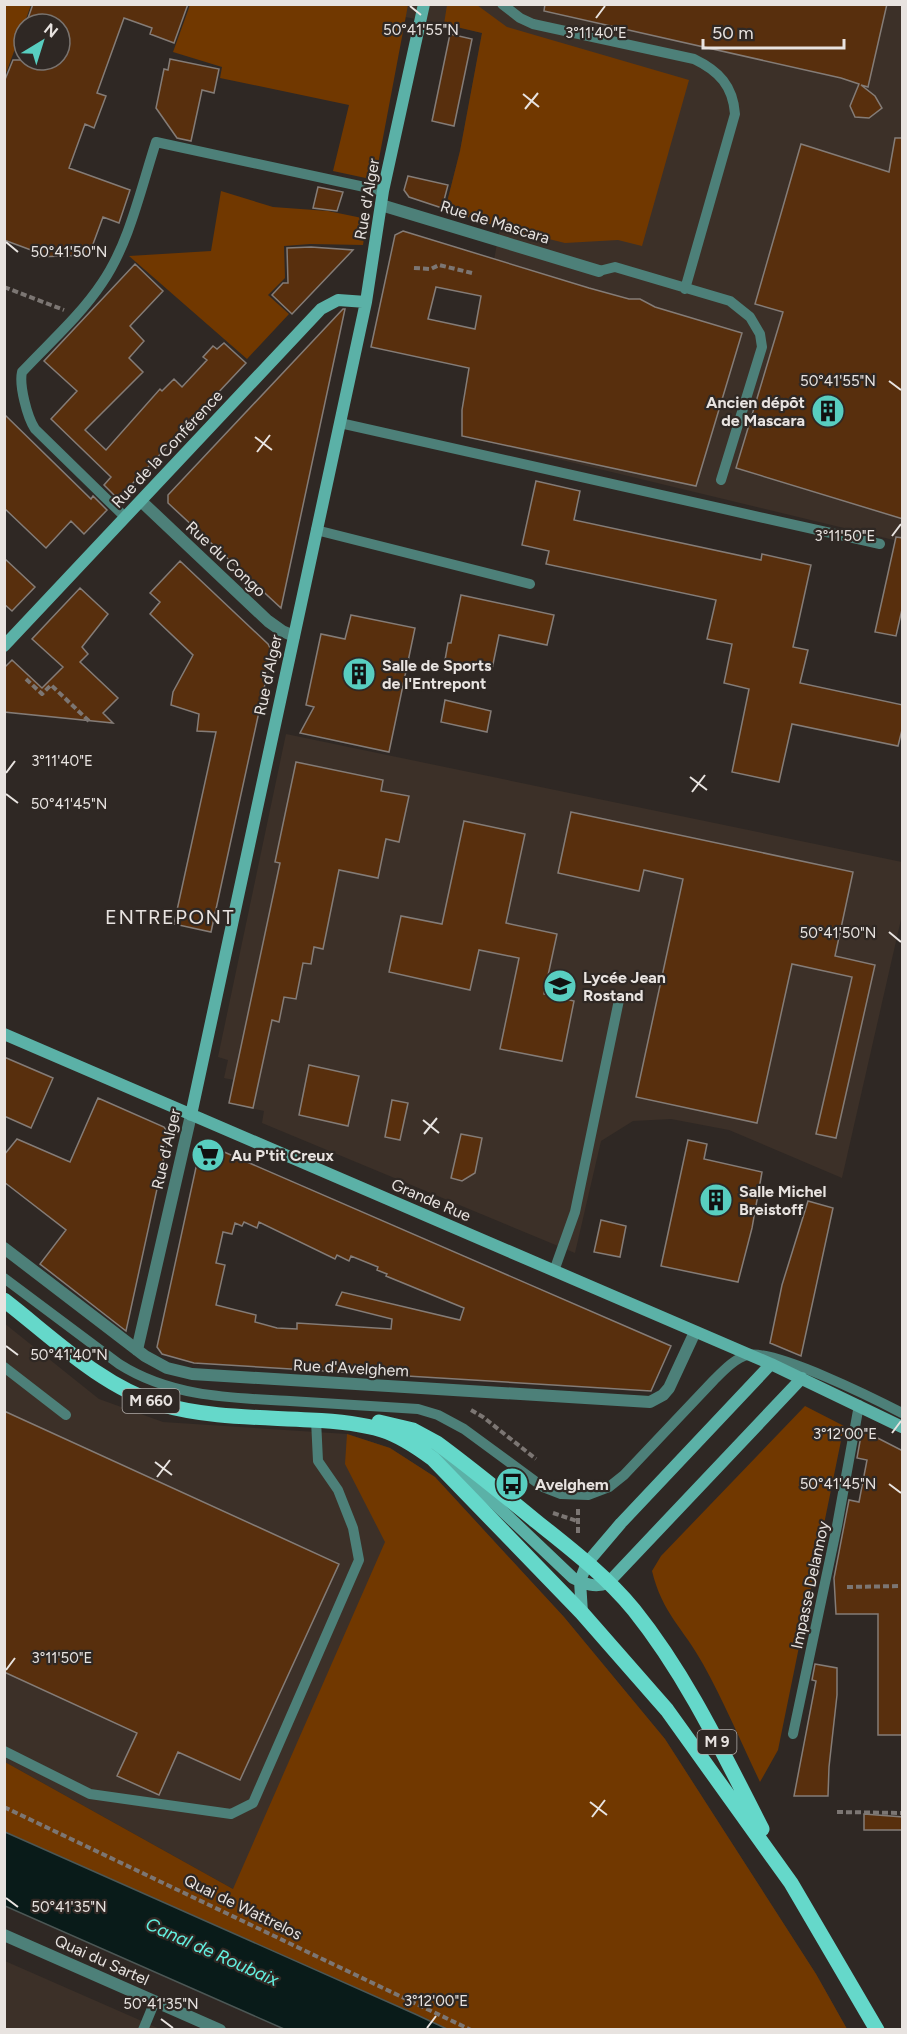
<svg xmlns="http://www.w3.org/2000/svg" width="907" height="2034" viewBox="0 0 907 2034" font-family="Figtree,sans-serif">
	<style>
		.built { fill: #3c3028 }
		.green { fill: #713800 }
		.water { fill: #091b19; stroke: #4c5755; stroke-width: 1.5 }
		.building { fill: #582f0d; stroke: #847c77; stroke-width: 1.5; fill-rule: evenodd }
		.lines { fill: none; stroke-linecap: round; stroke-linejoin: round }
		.path { stroke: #7c7673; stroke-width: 4; stroke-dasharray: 6 3; stroke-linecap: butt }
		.lane { stroke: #4d8079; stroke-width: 10 }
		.street { stroke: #4d8079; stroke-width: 12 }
		.secondary { stroke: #5bb1a7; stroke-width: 12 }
		.primary { stroke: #65d8ca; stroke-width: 15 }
		.ticks { fill: none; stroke: #e8e3e0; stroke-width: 2 }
		.labels { text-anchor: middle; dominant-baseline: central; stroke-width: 4.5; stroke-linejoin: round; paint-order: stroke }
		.shield { fill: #2f2824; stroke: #b0aba8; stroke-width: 1.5 }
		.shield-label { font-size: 15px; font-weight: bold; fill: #e8e3e0 }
		.street-label { font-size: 16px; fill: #e8e3e0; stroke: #2f2824 }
		.poi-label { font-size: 16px; font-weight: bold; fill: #e8e3e0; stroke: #2f2824; text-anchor: start }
		.water-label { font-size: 18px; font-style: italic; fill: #63f1e1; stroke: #2f2824 }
		.quarter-label { font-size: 20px; letter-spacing: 1.5px; fill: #e8e3e0; stroke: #2f2824 }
		.ticks-label { font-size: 15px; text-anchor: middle; fill: #e8e3e0; stroke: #2f2824; stroke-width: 4.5; stroke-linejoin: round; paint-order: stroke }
	</style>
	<rect width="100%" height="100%" fill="#2f2824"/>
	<path class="built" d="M408 4 902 5V542L462 436 500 227 445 210 460 151 482 33 444 24 405 17Z
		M286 734 902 862V915L842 1178 729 1130 671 1119 633 1121 601 1141 575 1253 262 1123 264 1111 229 1103 234 1080 224 1078 228 1060 218 1057Z
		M4 1323 99 1399 163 1422 347 1434 390 1448 435 1477 564 1617 665 1739 816 1974 847 2029 233 1889 5 1762Z
		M5 1961 160 2029H5Z"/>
	<path class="green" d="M5 4 31 5 5 76 4 5Z
		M190 5H408L375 180 333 171 349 105 220 78 222 67 173 52Z
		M447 5H477L507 27 689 80 642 246 618 240 565 243 500 227 445 210 460 151 482 33 444 24Z
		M221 191 273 207 328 211 367 219 363 245 310 244 284 246 285 278 268 295 289 314 247 359 129 256 211 251Z
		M805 1406 844 1426 778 1750 760 1782C741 1742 724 1702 703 1664 684 1629 662 1613 652 1571L661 1556Z
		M347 1434 390 1448 435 1477 564 1617 665 1739 816 1974 847 2029H447L5 1832V1762L233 1889 385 1542 345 1464Z"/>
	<path class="water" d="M5 1832 415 2014 447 2029H284L5 1906Z"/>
	<path class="building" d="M33 4H188L174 43 150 34 152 28 124 18 97 93 106 96 94 128 85 124 69 168 130 190 119 223 103 217 89 255 37 257 39 253 4 240V82L13 60H60V24H26Z
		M545 4H887L868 87 861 85 875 96 882 108 869 118 855 117 850 106 859 84 841 78 544 11Z
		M450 34 472 39 454 126 432 121Z
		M170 59 219 69 214 93 202 90 191 141 177 138 156 108 164 69 168 70Z
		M895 138H903V519L736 468 783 312 755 304 801 144 889 172Z
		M408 176 448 185 442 208 409 197 404 190Z
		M318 187 343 192 337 211 313 208Z
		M403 231 589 288 629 299H640L655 307 742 333 696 486 462 436V410L469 368 371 347 395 235ZM436 287 481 296 475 329 428 319Z
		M311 247 353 250 292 314 272 295 283 283H288L287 248Z
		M135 264 163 291 130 326 144 341 129 358 143 372 85 430 106 450 160 389 162 391 174 379 182 387 207 360 203 357 213 346 217 349 224 343 246 363 118 499 104 485 111 477 51 419 77 391 44 361Z
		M343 309H345L281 608 168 503V495Z
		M4 414 91 499 93 496 107 510 84 534 71 521 46 548 4 508Z
		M536 481 580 491 574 520 761 560 762 554 811 565 793 647 808 650 800 683 903 705V726L898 746 792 724 779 782 732 772 749 689 724 683 732 644 707 639 716 600 546 564 549 551 522 545Z
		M896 537 903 538V605L896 636 875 632Z
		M4 558 35 587 12 611 4 604Z
		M180 561 268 644 272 652 211 932 174 924 216 732 197 731 199 714 171 705 173 692 193 655 150 614 160 602 150 593Z
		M80 588 108 614 82 647 88 654 80 662 118 698 103 713 113 723 4 712V668L12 660 42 688 63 667 32 639Z
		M461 595 554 615 547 645 499 635 492 669 445 660 448 643H451Z
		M351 615 415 628 389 752 300 733 314 707 306 705 321 634 345 639Z
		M445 700 491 711 487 732 441 722Z
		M296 762 383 780 381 791 409 796 399 842 386 839 378 878 339 870 323 949 314 947 311 964 303 963 296 999 284 997 279 1022 272 1020 253 1108 229 1103 280 863 275 862Z
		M571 812 853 872 835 956 875 965 836 1138 816 1134 852 977 792 964 757 1123 636 1097 683 879 644 870 639 891 558 873Z
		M464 821 525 834 506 923 557 934 544 994 574 1001 562 1061 500 1049 519 958 479 950 470 990 389 972 401 916 442 924Z
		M4 1057 53 1078 31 1128 4 1116Z
		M309 1065 359 1076 348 1126 299 1115Z
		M98 1098 164 1127 169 1134 126 1331 40 1264 66 1230 4 1182V1155L17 1139 70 1162Z
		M392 1100 408 1103 400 1140 385 1137Z
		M461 1134 482 1138 475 1173 462 1181 451 1178Z
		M688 1140 707 1144 704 1159 762 1172 752 1228 738 1282 661 1266Z
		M208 1145 671 1346 651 1391 194 1363 162 1354 157 1347 200 1149ZM244 1222 257 1228 259 1222 335 1259 337 1255 349 1261 351 1256 378 1267 377 1270 387 1274 386 1276 464 1308 460 1320 342 1292 336 1305 392 1319 391 1329 297 1323V1329L277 1328 255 1322 256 1315 216 1305 225 1265 216 1263 223 1232 232 1234 235 1223 242 1226Z
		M808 1201 833 1208 801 1356 770 1343 782 1285Z
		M601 1220 626 1226 620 1257 594 1252Z
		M4 1411 339 1564 240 1780 178 1752 159 1795 117 1776 137 1733 4 1672Z
		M862 1430 903 1451 902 1735H878V1614H836L834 1578 849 1500 859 1502 867 1460 857 1458Z
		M815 1664 837 1668V1695L829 1767 828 1796H794L816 1681 812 1680Z
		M864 1814 903 1817V1830H864Z"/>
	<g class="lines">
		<path class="path" d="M414 268 431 269 439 265 472 273
			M4 287 64 310
			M26 679 42 694 51 685 91 723
			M471 1410 483 1417 536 1459
			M553 1513 577 1521
			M578 1533V1508
			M847 1587 902 1586
			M4 1807 471 2030
			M837 1812 902 1813"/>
		<path class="lane" d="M502 4 520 18 533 24 694 59C719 71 733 86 735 114L685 289
			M599 271 615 267 730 301 750 317 760 334 762 347 721 480
			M340 423 880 544
			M125 517 35 429C27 417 19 385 22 372 49 343 80 316 102 283 129 244 141 188 156 142L383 191
			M316 530 530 584
			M554 1271 575 1212 619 1000
			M4 1278 119 1364C171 1397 230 1398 290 1401 333 1404 376 1406 418 1409L438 1415 464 1429 543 1487 561 1494 588 1495 609 1487 624 1475 714 1380C723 1371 735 1358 748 1355 775 1349 875 1399 902 1413
			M4 1367 66 1415
			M793 1734 837 1526 859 1405
			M4 1751 90 1794 231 1814 253 1803 359 1560 353 1528 338 1490 318 1461 316 1420
			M143 2030 155 2001"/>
		<path class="street" d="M381 205 599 271
			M141 501 268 621 282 631 294 636
			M4 1248 145 1356 167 1368 192 1374 650 1402 663 1395 669 1388 695 1332
			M137 1350 191 1115
			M4 1935 220 2030"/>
		<path class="secondary" d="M4 646 321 309 338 300 366 302
			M4 1034 771 1364 902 1427
			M191 1115 366 302 383 191 424 4
			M427 1448 439 1454 474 1484 573 1578C585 1584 595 1588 608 1583L802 1378
			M582 1613 580 1581 587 1563 621 1523 771 1364"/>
		<path class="primary" d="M4 1300C52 1337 101 1386 160 1404 207 1418 260 1417 310 1420 334 1421 359 1423 382 1430 401 1436 417 1447 433 1459L582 1613 667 1710 791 1883 877 2030
			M379 1422 413 1430 437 1443C471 1468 504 1495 537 1522 571 1549 606 1576 634 1610 687 1676 724 1755 762 1829"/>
	</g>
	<path class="ticks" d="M410 6 421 15M596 18 605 6M523 94 539 107M525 109 538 93M6 242 18 252M889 381 901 390M255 437 272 450M257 452 270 435M892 536 901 524M6 773 15 761M690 777 707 790M692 792 705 775M6 794 18 803M889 932 901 942M423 1120 439 1133M424 1134 437 1118M6 1346 18 1355M892 1433 901 1421M155 1462 172 1475M157 1477 170 1460M889 1484 901 1493M6 1670 15 1658M590 1802 607 1815M592 1817 605 1800M6 1898 18 1907M161 2019 173 2028M427 2028 436 2016"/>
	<defs>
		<g id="building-disc" transform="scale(1.725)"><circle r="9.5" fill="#58cec0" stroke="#2f2824"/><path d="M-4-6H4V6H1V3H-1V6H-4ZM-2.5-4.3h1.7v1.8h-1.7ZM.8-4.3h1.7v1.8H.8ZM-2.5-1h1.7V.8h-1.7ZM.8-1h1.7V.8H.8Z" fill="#111"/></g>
		<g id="school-disc" transform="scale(1.725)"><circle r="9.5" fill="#58cec0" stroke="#2f2824"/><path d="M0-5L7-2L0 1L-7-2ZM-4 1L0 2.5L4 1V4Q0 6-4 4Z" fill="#111"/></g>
		<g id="supermarket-disc" transform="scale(1.725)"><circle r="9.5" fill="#58cec0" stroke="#2f2824"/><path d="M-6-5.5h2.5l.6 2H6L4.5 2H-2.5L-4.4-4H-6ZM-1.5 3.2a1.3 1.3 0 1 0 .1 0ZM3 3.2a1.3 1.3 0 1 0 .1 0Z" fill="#111"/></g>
		<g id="bus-disc" transform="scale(1.725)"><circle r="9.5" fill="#58cec0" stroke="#2f2824"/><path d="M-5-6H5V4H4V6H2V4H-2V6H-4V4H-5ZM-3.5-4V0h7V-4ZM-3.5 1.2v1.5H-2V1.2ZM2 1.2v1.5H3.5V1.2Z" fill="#111"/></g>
	</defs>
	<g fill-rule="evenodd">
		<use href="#building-disc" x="828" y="411"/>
		<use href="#building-disc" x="359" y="674"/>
		<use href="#school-disc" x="560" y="986"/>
		<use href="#supermarket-disc" x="208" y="1155"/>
		<use href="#building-disc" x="716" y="1200"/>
		<use href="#bus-disc" x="512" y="1484"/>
	</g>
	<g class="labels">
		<g class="shield">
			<rect x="122.5" y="1389" width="57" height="24" rx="4.5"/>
			<rect x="697.5" y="1730" width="39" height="24" rx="4.5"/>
		</g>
		<g class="shield-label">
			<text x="151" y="1401">M 660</text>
			<text x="717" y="1742">M 9</text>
		</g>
		<g class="street-label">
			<text transform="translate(367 199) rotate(-80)">Rue d'Alger</text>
			<text transform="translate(495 222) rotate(17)">Rue de Mascara</text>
			<text transform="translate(167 449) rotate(-47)">Rue de la Conférence</text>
			<text transform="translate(226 559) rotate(43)">Rue du Congo</text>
			<text transform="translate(268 675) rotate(-78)">Rue d'Alger</text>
			<text transform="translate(166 1149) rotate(-77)">Rue d'Alger</text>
			<text transform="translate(431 1200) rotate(23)">Grande Rue</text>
			<text transform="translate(351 1368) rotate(3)">Rue d'Avelghem</text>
			<text transform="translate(810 1585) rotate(-78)">Impasse Delannoy</text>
			<text transform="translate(243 1907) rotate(26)">Quai de Wattrelos</text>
			<text transform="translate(102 1960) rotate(24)">Quai du Sartel</text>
		</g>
		<g class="poi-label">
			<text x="805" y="402" text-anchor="end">Ancien dépôt<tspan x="805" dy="18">de Mascara</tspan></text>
			<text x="382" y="665">Salle de Sports<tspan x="382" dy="18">de l'Entrepont</tspan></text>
			<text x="583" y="977">Lycée Jean<tspan x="583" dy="18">Rostand</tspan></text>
			<text x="231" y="1155">Au P'tit Creux</text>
			<text x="739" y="1191">Salle Michel<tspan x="739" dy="18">Breistoff</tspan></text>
			<text x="535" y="1484">Avelghem</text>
		</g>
		<g class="water-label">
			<text transform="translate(212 1952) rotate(24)">Canal de Roubaix</text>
		</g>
		<g class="quarter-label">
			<text x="170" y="917">ENTREPONT</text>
		</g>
	</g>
	<g class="ticks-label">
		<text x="421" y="35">50°41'55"N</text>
		<text x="596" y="38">3°11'40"E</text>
		<text x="69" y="257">50°41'50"N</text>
		<text x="838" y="386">50°41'55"N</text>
		<text x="845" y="541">3°11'50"E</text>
		<text x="62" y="766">3°11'40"E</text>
		<text x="69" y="809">50°41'45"N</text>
		<text x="838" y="938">50°41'50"N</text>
		<text x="69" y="1360">50°41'40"N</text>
		<text x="845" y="1439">3°12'00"E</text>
		<text x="838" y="1489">50°41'45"N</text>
		<text x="62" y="1663">3°11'50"E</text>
		<text x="69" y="1912">50°41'35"N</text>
		<text x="436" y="2006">3°12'00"E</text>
		<text x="161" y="2009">50°41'35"N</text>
	</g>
	<rect width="907" height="2034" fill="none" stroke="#e8e3e0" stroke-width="12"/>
	<g transform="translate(42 42) rotate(38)"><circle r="28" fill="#2f2824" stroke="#79736f" stroke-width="1.5"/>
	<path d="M0-4.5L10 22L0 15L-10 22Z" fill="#58cec0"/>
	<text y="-9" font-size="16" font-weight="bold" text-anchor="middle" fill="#e8e3e0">N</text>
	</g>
	<path d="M703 39v9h141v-9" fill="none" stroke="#e8e3e0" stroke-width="3"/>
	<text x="712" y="39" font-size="18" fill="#e8e3e0" stroke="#2f2824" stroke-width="4.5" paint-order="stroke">50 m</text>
</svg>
